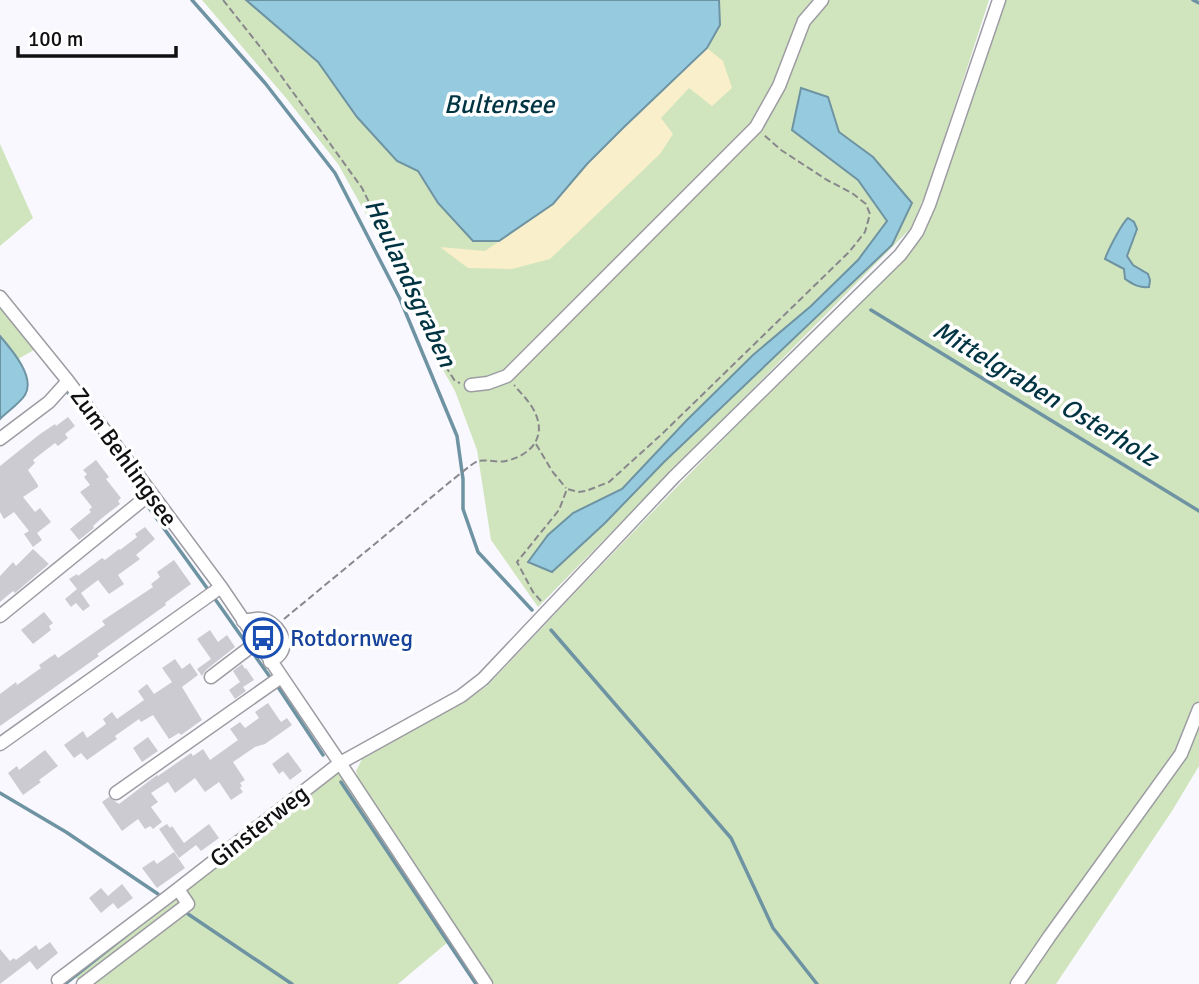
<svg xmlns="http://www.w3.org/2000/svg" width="1199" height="984" viewBox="0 0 1199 984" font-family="Signika,sans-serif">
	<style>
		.green { fill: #d0e5be }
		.sand { fill: #f9efca }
		.water { fill: #96cbdf; stroke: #6e93a2; stroke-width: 2 }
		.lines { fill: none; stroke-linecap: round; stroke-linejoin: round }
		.stream { stroke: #6e93a2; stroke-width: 3.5 }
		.building { fill: #cdcbd2 }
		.minor-casing { stroke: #9d9ca3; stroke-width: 15 }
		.path { stroke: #88878c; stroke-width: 2; stroke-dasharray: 7 3.5; stroke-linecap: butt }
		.minor { stroke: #fff; stroke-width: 12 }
		.labels { text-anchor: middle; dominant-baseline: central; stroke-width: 7; stroke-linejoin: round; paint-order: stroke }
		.street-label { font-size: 24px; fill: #100f12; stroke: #fff }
		.transit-label { font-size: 24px; fill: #164399; stroke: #fff; text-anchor: start }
		.water-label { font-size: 26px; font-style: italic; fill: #013442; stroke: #fff }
	</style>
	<rect width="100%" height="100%" fill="#f9f8fe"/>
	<path class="green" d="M202 0H989L930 183 911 228 538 607 491 540 477 450 455 391 437 359 407 288 338 164 286 98Z
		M1002 0H1199V766L1172 811 1056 984H494L358 778 356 771 362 759 469 699 487 686C625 539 765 394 909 254L923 236 933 213 1006 1Z
		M0 144 33 218 0 246Z
		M0 305 34 350 18 359 0 336Z
		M339 772 448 942 398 984H84L189 905 182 893Z
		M181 894 187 904 82 984 75 976Z"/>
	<path class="sand" d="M707 48 723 61 732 88 712 106 689 88 661 118 673 134 660 154 550 259 512 269 468 268 440 247 485 251 553 204 587 164 623 128Z"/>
	<path class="water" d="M246 0H719L720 25 707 48 623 128 587 164 553 204 499 241H473L438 203 418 171 397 161 357 117 318 62Z
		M801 88 828 97 839 132 873 157 912 203 892 245 664 462 605 523 552 572 528 562 548 535 573 513 622 489 686 421 753 355 811 306 858 260 887 221 858 180 792 130Z
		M1128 218 1134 222 1137 229 1127 256 1133 265 1148 274 1150 280 1149 287C1138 288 1133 284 1125 279L1124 269 1105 259C1108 250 1122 223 1128 218Z
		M0 336C11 349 36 377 25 395 19 404 8 411 0 419Z"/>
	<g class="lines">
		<path class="stream" d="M192 0 265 83 335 173 400 299 457 436 463 479V509L478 552 532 610
			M1193 0 1199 3
			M871 310 1199 511
			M68 393 95 432
			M110 452 140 495
			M147 505 207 588
			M215 599 246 643
			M551 630 731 838 773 928 817 984
			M253 653 270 677
			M278 687 323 755
			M341 782 476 984
			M0 793 66 832 158 894
			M188 914 292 984
			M65 984 137 927"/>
	</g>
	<path class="building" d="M68 417 75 426 65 434 68 438 58 446 55 443 42 453 33 460 35 463 28 470 38 485V487L23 497 35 512 40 508 51 522 37 533 42 540 33 547 24 534 29 531 14 512 4 519 0 512V466L40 434 55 424 56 426Z
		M96 460 109 477 106 479 121 498 118 501 120 504 102 518 93 526 94 528 79 540 70 529 91 512 89 510 92 507 80 492 90 485 84 477 87 474 83 470Z
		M145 527 155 539 136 555 140 559 118 575 124 584 109 594 98 580 81 593 90 606 83 611 76 603 71 607 65 599 77 589 69 579 77 574 78 576 102 558 105 560 119 549 120 550 137 537 135 534Z
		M33 549 49 564 15 593 13 591 0 602V576L13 562 16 566Z
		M174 560 191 584 165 603 166 605 97 654 99 656 0 726V694L16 682 17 685 41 668 39 665 55 654 58 658 105 625 102 621 153 587 151 584 160 577 157 572Z
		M44 612 53 623 49 626 51 630 33 644 21 630Z
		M210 630 218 642 227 635 235 647 206 670 202 676 197 669 211 659 197 639Z
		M175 659 182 669 190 663 198 675 182 687 202 720 181 735 179 733 169 739 153 715 141 722 139 719 115 736 117 739 87 760 81 753 74 758 64 745 83 731 87 738 106 724 103 719 112 712 117 719 144 700 138 691 147 684 154 694 172 682 162 668Z
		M242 664 245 669 246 668 254 680 243 687 246 691 235 699 229 690 240 682 233 671Z
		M268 703 281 722 287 718 292 725 265 744 255 747 233 762 245 780 240 783 242 786 240 788 243 792 231 800 219 782 205 792 195 778 175 793 168 782 151 793 158 802 151 807 162 822 153 829 150 826 145 829 138 819 122 831 102 802 109 797 119 804 157 775 158 776 191 753 193 756 203 749 210 760 238 740 230 729 240 722 245 728 259 718 255 712Z
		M148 737 158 751 142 762 133 748Z
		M45 750 58 766 39 780 41 782 23 795 8 773 17 766 19 770Z
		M288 752 302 771 290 780 283 771 279 774 272 764Z
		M167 824 170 828 172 826 184 843 209 824 219 838 201 851 196 845 179 858 159 829Z
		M174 852 185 868 157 888 142 868 154 860 157 864Z
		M122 884 133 898 118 909 113 903 101 913 89 898 101 888 108 896Z
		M50 942 58 953 37 970 30 961 0 984V949L10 961 14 958 16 960 36 945 39 950Z"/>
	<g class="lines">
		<g class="minor-casing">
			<path id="minor" d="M0 297 68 381 221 587 340 763 486 984
				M471 385 488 383 507 376 756 127 779 86 804 21 822 0
				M0 439 49 402 68 381
				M0 616 150 494
				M243 621C249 620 256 618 261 619 276 621 290 641 280 654 277 658 273 659 270 662
				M211 677 257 642
				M0 744 221 587
				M116 793 281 677
				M58 980 169 896 340 763 461 696 483 679 674 477 900 255 917 232 929 205 999 0
				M83 984 188 904 178 889
				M1017 984 1049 937 1181 754 1199 709"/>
		</g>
		<path class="path" d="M223 0 261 48 362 188 425 316 442 361 455 381 460 383
			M536 444 552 471 566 488
			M541 601 533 592 517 562 559 510 567 489 579 492 586 491 609 482 663 433 849 252 865 232 870 214 866 204 852 193 827 180 781 150 764 135
			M284 619 451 481C458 476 471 464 478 461 487 459 498 463 506 461 535 454 548 433 532 407 527 399 520 392 514 385"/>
		<use href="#minor" class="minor"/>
	</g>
	<defs>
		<g id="bus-ring" transform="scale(2.0125)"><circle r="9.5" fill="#fff" stroke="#1a4fb4" stroke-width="1.5"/><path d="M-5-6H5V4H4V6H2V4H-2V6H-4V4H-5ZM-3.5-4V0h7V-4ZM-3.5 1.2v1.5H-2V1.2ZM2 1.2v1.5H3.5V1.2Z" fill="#1a4fb4"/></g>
	</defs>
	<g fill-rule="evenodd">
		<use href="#bus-ring" x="263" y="638"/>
	</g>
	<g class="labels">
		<g class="street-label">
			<text transform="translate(124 457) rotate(54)">Zum Behlingsee</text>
			<text transform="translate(259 826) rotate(-38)">Ginsterweg</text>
		</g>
		<g class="transit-label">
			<text x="290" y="638">Rotdornweg</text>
		</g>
		<g class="water-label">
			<text x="499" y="105">Bultensee</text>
			<text transform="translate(410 283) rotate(65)">Heulandsgraben</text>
			<text transform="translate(1045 394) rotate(31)">Mittelgraben Osterholz</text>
		</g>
	</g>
	<path d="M18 46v10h158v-10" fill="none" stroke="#100f12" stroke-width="3.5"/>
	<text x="28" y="46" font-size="21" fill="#100f12" stroke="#ffffff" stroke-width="5" paint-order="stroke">100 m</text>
</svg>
